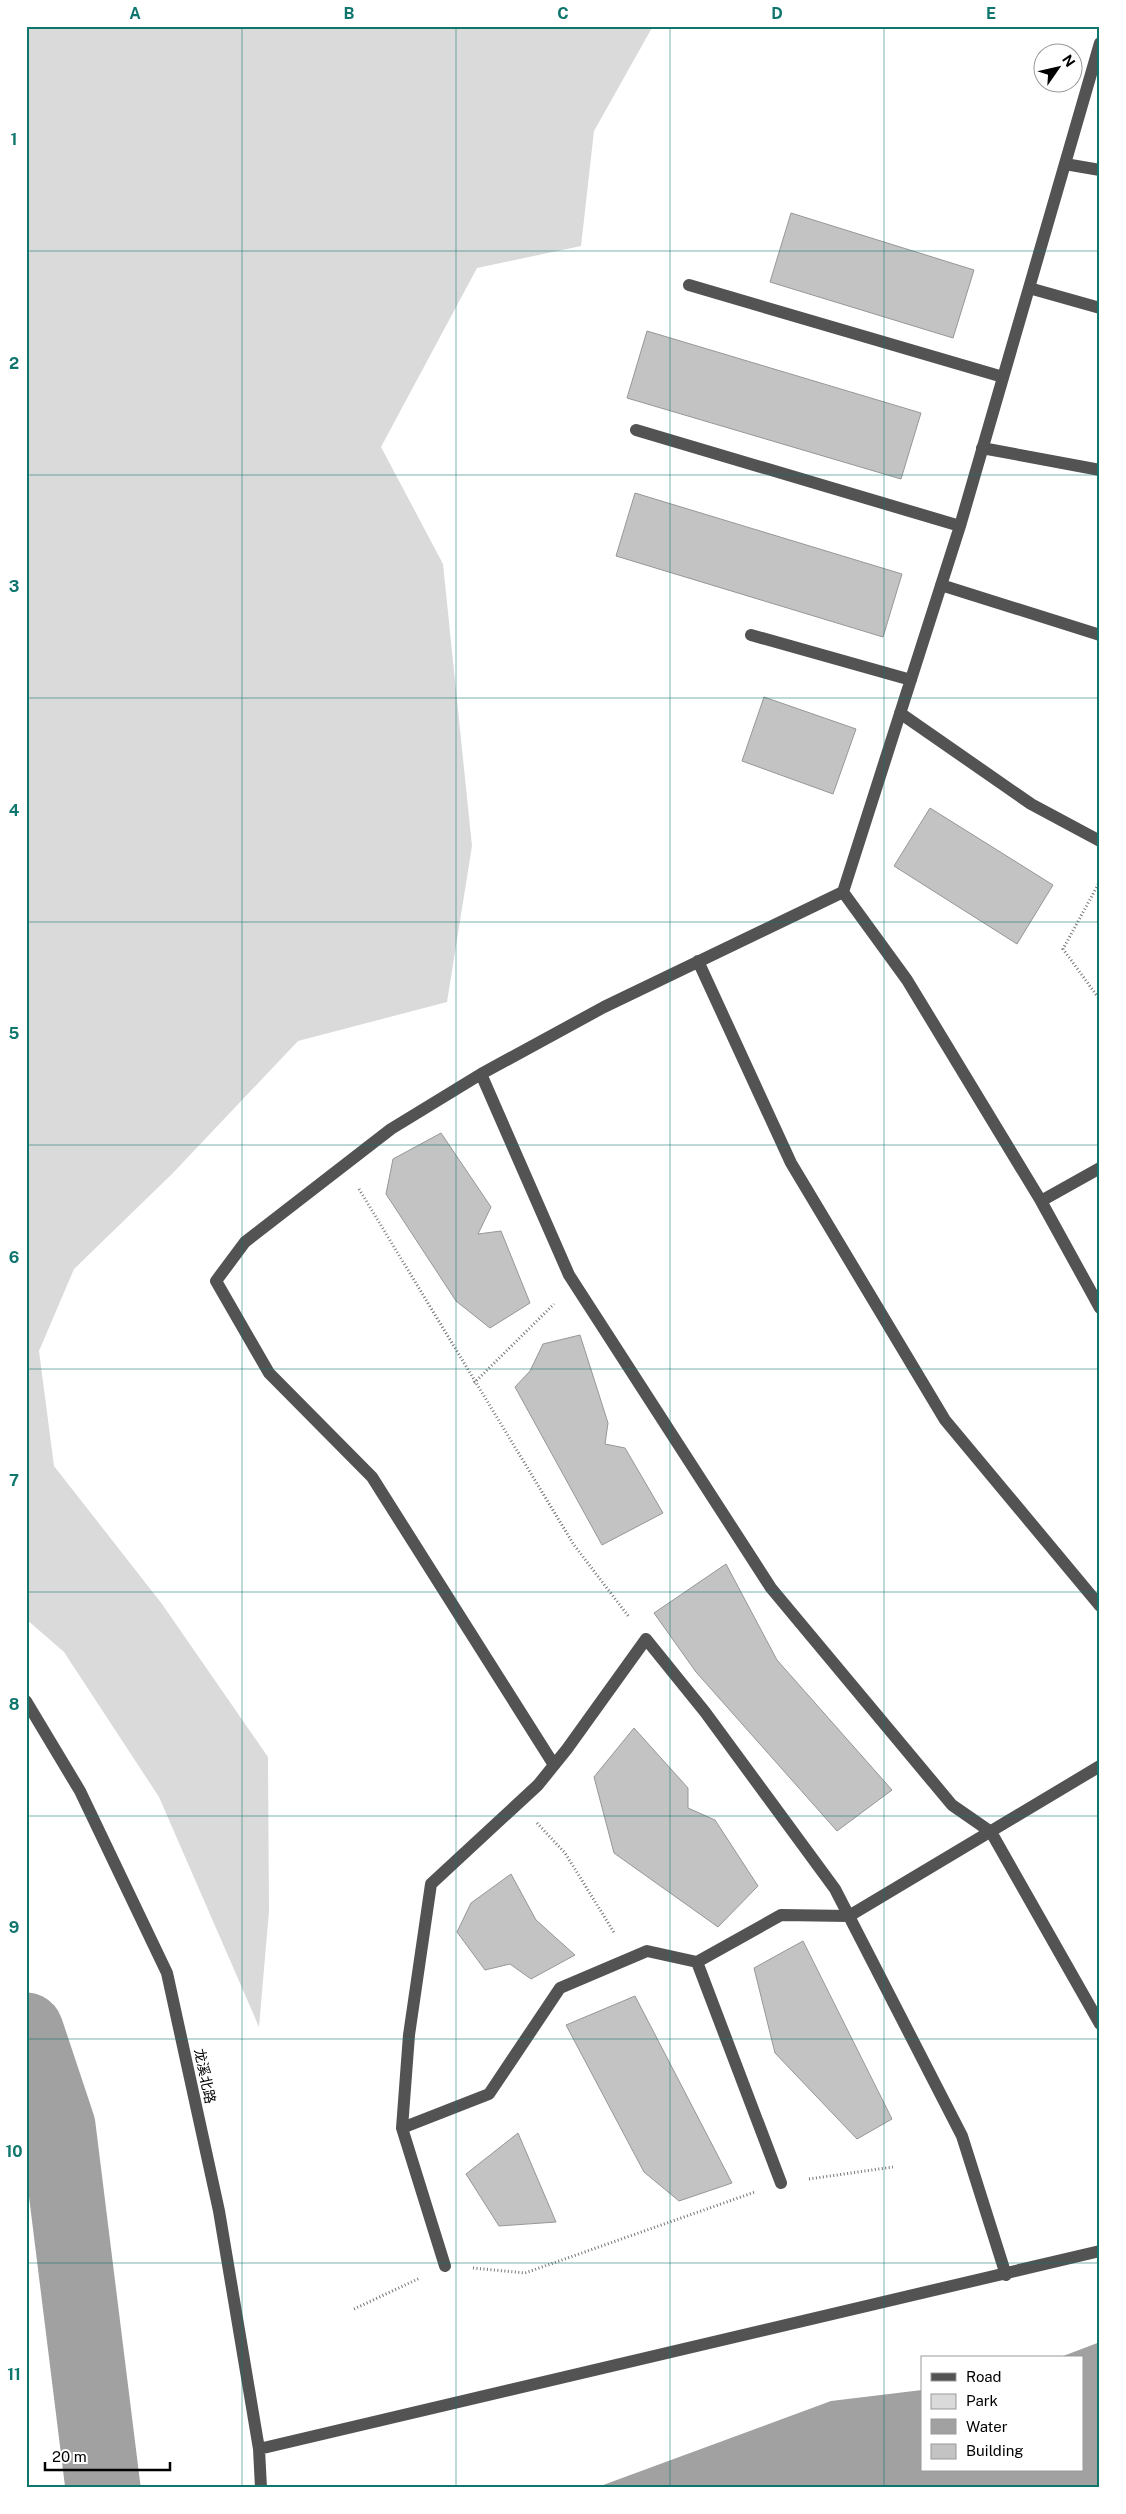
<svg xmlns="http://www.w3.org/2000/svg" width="1126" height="2514" viewBox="0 0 1126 2514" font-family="'Public Sans','Noto Sans SC',sans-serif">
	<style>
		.green { fill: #dadada }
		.water { fill: #a1a1a1 }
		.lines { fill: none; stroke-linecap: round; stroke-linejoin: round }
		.river { stroke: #a1a1a1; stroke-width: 75 }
		.building { fill: #c3c3c3; stroke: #979797 }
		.path { stroke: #757575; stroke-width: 3; stroke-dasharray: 1 2.5; stroke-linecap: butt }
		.minor { stroke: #535353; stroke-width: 12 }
		.grid { fill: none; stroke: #0f766e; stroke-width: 1; stroke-opacity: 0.55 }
		.labels { text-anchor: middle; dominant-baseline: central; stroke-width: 4.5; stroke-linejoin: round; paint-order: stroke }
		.street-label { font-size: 14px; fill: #000; stroke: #fff }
		.neatline { fill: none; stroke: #0f766e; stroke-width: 2 }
		.grid-label { font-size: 16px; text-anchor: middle; font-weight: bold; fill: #0f766e }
	</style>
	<rect width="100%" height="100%" fill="#fff"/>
	<path class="green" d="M26 26H653L594 131 581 246 477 268 381 447 443 564 472 846 447 1002 298 1041 172 1174 74 1269 39 1351 54 1466 162 1604 268 1757 269 1911 259 2027 159 1797 64 1652 26 1619Z"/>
	<path class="water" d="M1100 2342V2488H595L831 2401 922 2390V2470H1082V2358H1058Z"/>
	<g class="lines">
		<path class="river" d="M26 2030 58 2126 103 2488"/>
	</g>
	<path class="building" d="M791 213 974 270 953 338 770 282Z
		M647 331 921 413 901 479 627 398Z
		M635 493 902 574 883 637 616 556Z
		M764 697 856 729 833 794 742 761Z
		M930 808 1053 885 1017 944 894 866Z
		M441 1133 491 1207 478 1234 501 1231 530 1303 490 1328 456 1301 386 1194 393 1159Z
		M580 1335 608 1423 605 1444 625 1448 663 1513 602 1545 515 1387 530 1371 543 1344Z
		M726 1564 777 1660 892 1790 837 1831 696 1672 654 1613Z
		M634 1728 688 1788V1808L715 1820 758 1886 718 1927 614 1853 594 1777Z
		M511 1874 536 1920 575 1955 531 1979 510 1964 485 1970 457 1932 471 1903Z
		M803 1941 892 2119 857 2139 775 2053 754 1968Z
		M635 1996 732 2183 679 2201 644 2172 566 2025Z
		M518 2133 556 2222 499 2226 466 2174Z"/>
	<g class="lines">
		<path class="path" d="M1100 881 1063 949 1100 1000
			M359 1189 574 1545 629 1617
			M474 1383 554 1304
			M537 1823 565 1853 615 1934
			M809 2179 893 2167
			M473 2268 525 2273 755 2192
			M354 2309 420 2278"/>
		<path class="minor" d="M1065 164 1100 170
			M689 285 1003 377
			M1029 288 1100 308
			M636 430 960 526
			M982 448 1100 470
			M941 585 1100 635
			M751 635 911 680
			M900 713 1031 804 1100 841
			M843 892 907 980 1041 1201 1100 1308
			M698 961 791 1163 945 1420 1100 1606
			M481 1074 569 1275 771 1588 952 1805 991 1832 1100 2024
			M1041 1201 1100 1168
			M26 1701 80 1791 167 1973 219 2211 259 2449 261 2488
			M554 1765 372 1477 269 1373 216 1281 245 1242 391 1129 481 1074 604 1007 843 892 960 526 1100 43
			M697 1962 781 2183
			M402 2128 489 2094 560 1988 647 1951 697 1962 781 1915 849 1916 1100 1766
			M445 2266 402 2128 409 2035 431 1884 538 1785 567 1749 646 1639 705 1712 835 1889 962 2136 1006 2275
			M259 2449 1100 2251"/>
	</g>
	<path class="grid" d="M242 26V2488M456 26V2488M670 26V2488M884 26V2488M26 251H1100M26 475H1100M26 698H1100M26 922H1100M26 1145H1100M26 1369H1100M26 1592H1100M26 1816H1100M26 2039H1100M26 2263H1100"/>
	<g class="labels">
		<g class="street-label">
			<text transform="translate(205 2076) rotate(78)">龙溪北路</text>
		</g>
	</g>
	<rect width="1126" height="2514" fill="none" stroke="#ffffff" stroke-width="55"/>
	<rect x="921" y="2356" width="162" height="115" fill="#ffffff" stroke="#999999"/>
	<rect x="931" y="2373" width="25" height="8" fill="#535353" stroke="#999999"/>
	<text x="966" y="2382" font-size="15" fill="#000000">Road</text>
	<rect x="931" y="2394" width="25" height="15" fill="#dadada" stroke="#999999"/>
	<text x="966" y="2406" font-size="15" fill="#000000">Park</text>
	<rect x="931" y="2419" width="25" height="15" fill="#a1a1a1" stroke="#999999"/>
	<text x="966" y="2432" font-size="15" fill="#000000">Water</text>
	<rect x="931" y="2444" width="25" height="15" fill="#c3c3c3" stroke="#999999"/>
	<text x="966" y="2456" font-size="15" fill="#000000">Building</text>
	<g transform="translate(1058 68) rotate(56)"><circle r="24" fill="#ffffff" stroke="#999999"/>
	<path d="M0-4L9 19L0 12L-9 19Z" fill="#000000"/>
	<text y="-8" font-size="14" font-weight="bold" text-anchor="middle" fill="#000000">N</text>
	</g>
	<path d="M45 2462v8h125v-8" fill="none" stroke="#000000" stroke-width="2.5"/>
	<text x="52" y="2462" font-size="15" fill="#000000" stroke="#ffffff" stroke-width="4" paint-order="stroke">20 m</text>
	<rect x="28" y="28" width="1070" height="2458" class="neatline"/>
	<g class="grid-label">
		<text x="135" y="19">A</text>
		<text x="349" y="19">B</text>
		<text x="563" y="19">C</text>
		<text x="777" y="19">D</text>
		<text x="991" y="19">E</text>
		<text x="14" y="145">1</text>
		<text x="14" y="369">2</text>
		<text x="14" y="592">3</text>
		<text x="14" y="816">4</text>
		<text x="14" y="1039">5</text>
		<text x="14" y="1263">6</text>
		<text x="14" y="1486">7</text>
		<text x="14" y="1710">8</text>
		<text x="14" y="1933">9</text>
		<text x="14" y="2157">10</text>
		<text x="14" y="2380">11</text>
	</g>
</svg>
